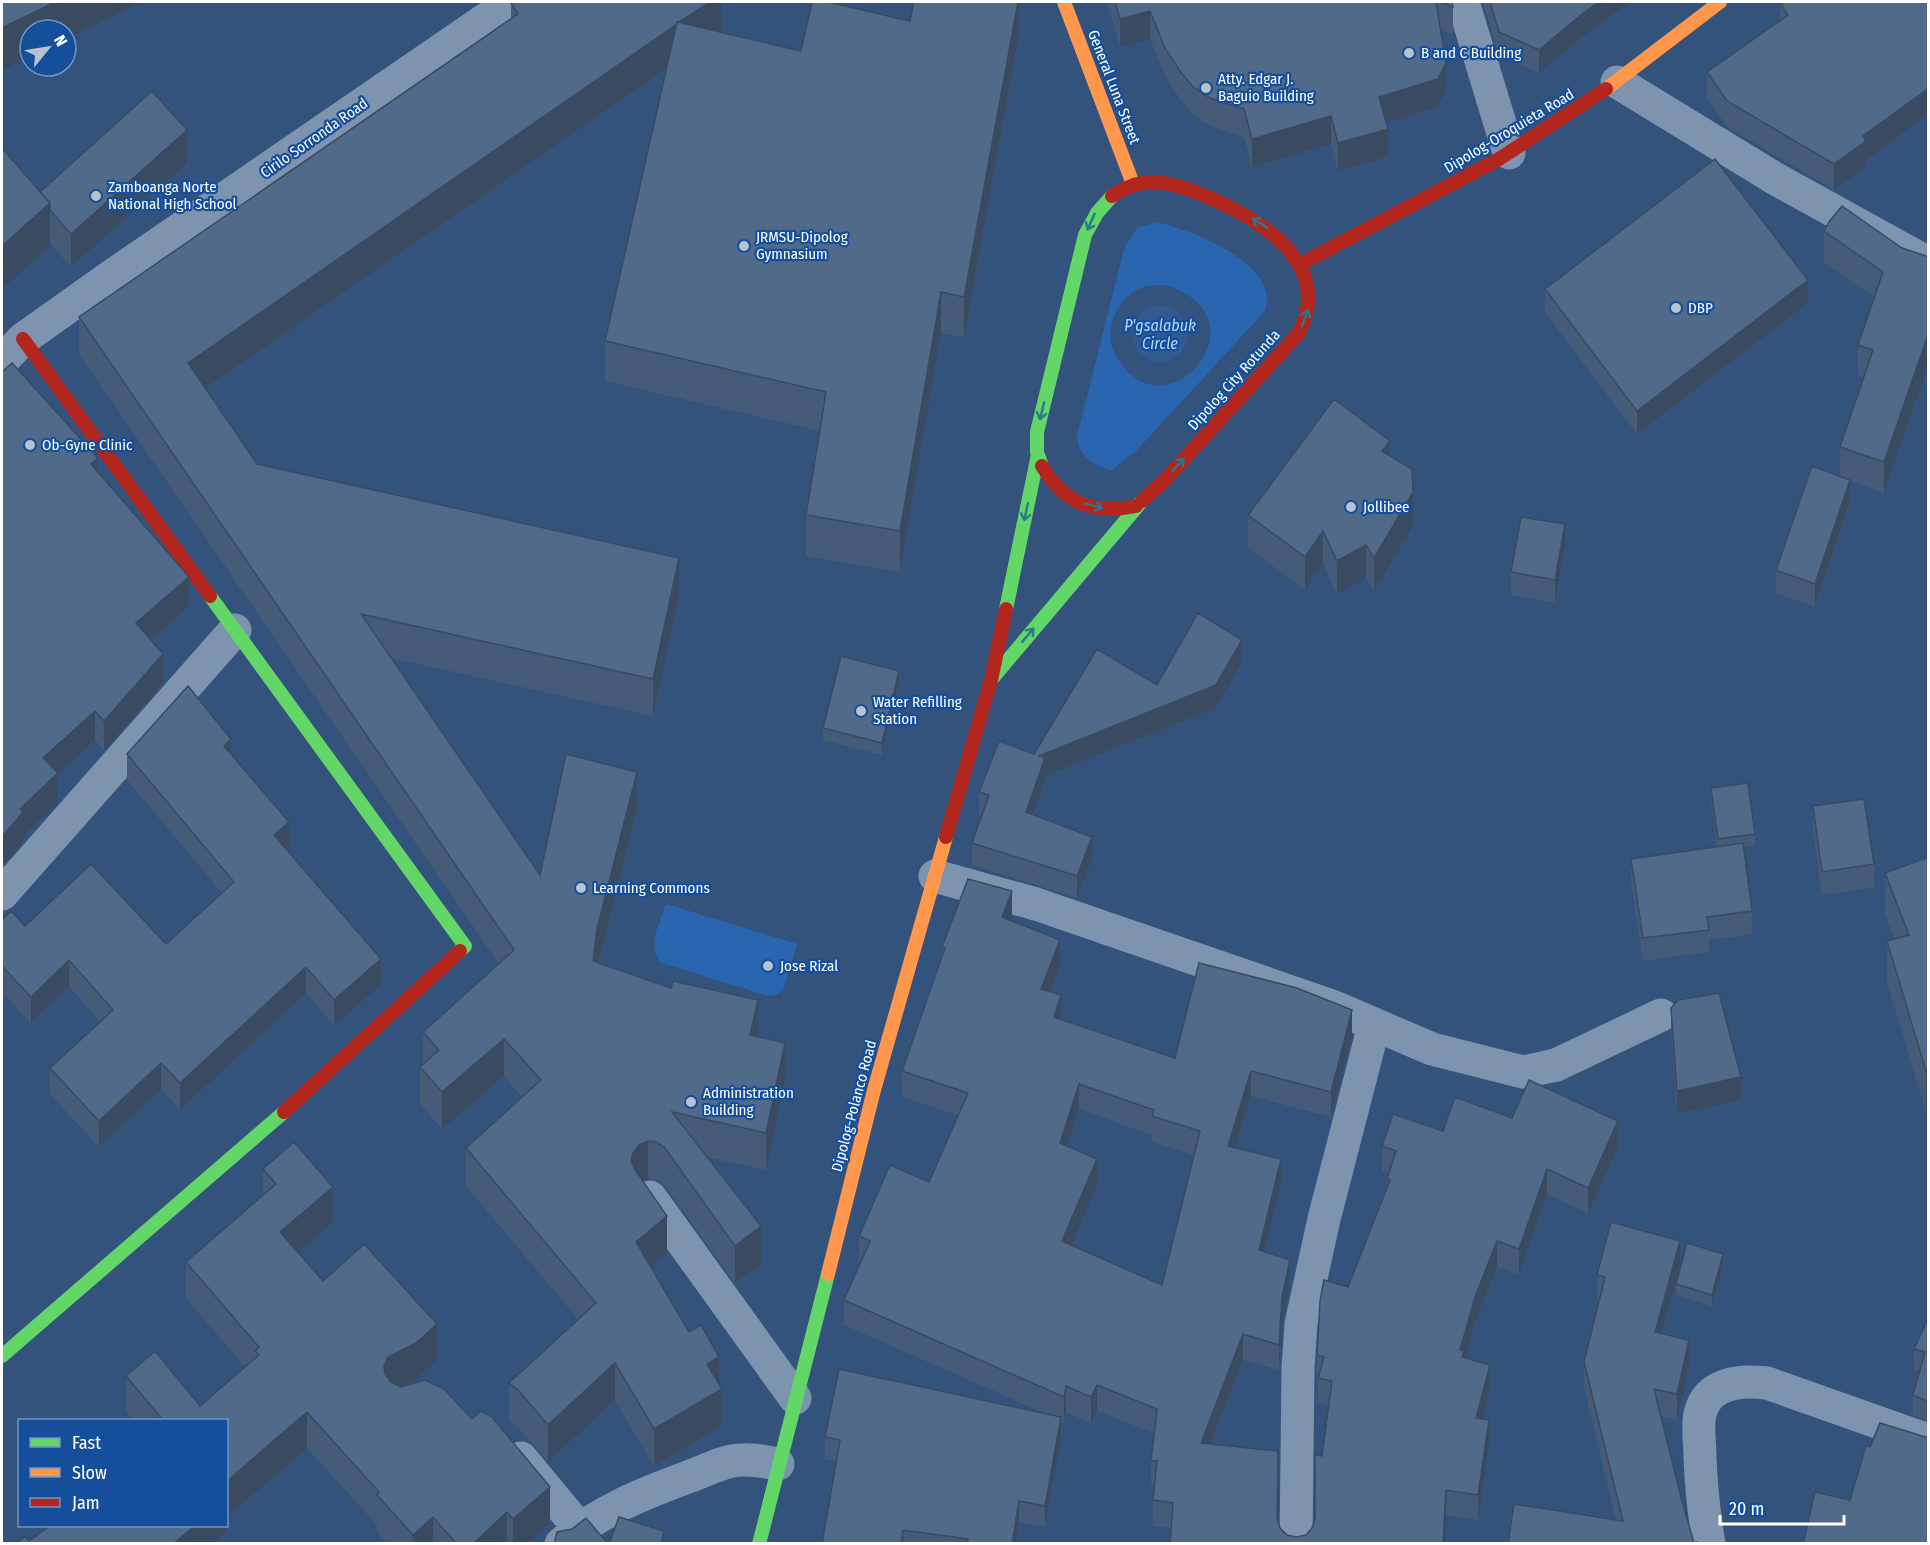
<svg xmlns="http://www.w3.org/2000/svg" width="1930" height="1545" viewBox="0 0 1930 1545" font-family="'Fira Sans Condensed',sans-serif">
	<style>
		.green { fill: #2a66b0; fill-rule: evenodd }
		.water { fill: #325b92 }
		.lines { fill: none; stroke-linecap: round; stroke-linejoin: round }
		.street { stroke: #7e93ae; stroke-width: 33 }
		.fast { stroke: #63d668; stroke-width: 14 }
		.slow { stroke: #ff974d; stroke-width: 14 }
		.jam { stroke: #b3261e; stroke-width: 14 }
		.wall { fill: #465b77; fill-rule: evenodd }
		.shaded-wall { fill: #394a61 }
		.building { fill: #516a8a; stroke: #394a61; stroke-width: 1.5; fill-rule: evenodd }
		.oneway { stroke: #2c788c }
		.poi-dot { fill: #b8c3d1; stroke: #154f9b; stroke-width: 2 }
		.labels { text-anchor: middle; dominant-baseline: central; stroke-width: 4.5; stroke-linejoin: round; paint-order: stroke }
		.poi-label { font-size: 15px; fill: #fff; stroke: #154f9b; text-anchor: start }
		.street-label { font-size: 15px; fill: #fff; stroke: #154f9b }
		.water-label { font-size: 16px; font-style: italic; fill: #b6d5f9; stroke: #154f9b }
	</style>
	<rect width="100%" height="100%" fill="#34537c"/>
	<path class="green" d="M1156 222C1188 228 1285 266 1264 312L1136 451 1112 470C1094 466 1078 456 1077 436L1124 249 1137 228ZM1165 285C1271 316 1165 442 1116 356 1101 331 1118 293 1147 286 1153 285 1159 285 1165 285Z
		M666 904 797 944 784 988 777 995 768 996 662 963C646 947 660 923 666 904Z"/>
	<path class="water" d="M1132 334a28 28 0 1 1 56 0a28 28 0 1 1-56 0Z"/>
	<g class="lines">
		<path class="street" d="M1463 2 1509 153
			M1617 82 1774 178 1928 263
			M2 361 23 339 113 275 511 2
			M935 876 1036 904 1332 1006 1432 1049 1523 1072 1556 1065 1661 1015
			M2 894 235 630
			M650 1197 795 1398
			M521 1458 579 1528
			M561 1544C599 1511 642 1494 688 1477 702 1472 717 1464 732 1461 747 1458 763 1461 778 1464
			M1296 1544 1298 1368 1301 1324 1324 1219 1371 1037 1370 1023
			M1709 1544C1704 1514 1701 1486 1700 1456 1700 1443 1697 1426 1700 1414 1707 1382 1741 1380 1767 1383L1928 1440"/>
		<path class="fast" d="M1042 466 1037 452V432L1085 235 1097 213 1112 196
			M210 596 465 946 460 951
			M1006 609 1038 455
			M991 680 1142 501
			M2 1356 284 1112
			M759 1544 828 1274"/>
		<path class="slow" d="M1064 2 1133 184
			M1606 89 1720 2
			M828 1274 874 1090 946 837"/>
		<path class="jam" d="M1112 196C1122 190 1130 185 1142 183 1165 179 1191 189 1212 199 1266 222 1334 268 1298 334L1166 479 1142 501
			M1299 265 1499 159 1606 89
			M23 339 210 596
			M1042 466C1065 504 1093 515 1136 506
			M946 837 991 680 1006 609
			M284 1112 460 951"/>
	</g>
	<path class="wall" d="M722 2V30L720 32 801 51 910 21 1019 2V34L964 337 941 333 900 572 806 556V515L820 431 605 381V341L666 69 205 388 257 464 679 596 653 716 391 658 540 875 637 809 598 962 758 1037 785 1081 766 1170 707 1157 761 1264 735 1283 665 1186 657 1180 648 1178 642 1181 667 1253 651 1267 719 1385 722 1426 654 1466 615 1400 548 1462 518 1427 509 1420V1383L578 1319 466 1186V1148L522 1097 504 1076 442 1129 420 1104V1067L423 1064V1032L499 964 79 354V317L511 19V3Z
		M1107 2H1452L1453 7V35L1440 29 1446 91 1438 107 1386 123 1388 157 1338 171 1331 144 1252 167 1244 137 1210 126 1193 115 1180 99 1165 76 1150 39 1120 47Z
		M1484 2H1631L1582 37 1539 73 1499 55 1484 6Z
		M1929 2V114L1866 160V167L1834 190 1727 127 1707 98V72L1780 20V3Z
		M2 148 40 192 187 163 71 267 50 243V246L2 289Z
		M1824 231 1902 248 1929 257V363L1884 493 1850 481V502L1815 607 1776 593V570L1840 476V447L1864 378 1858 375V345L1874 297 1824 262Z
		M1545 289 1808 303 1637 434 1545 312Z
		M2 372 98 472 189 606 151 640 163 683 104 751 95 740 58 774V803L23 836V842L2 866Z
		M1390 456 1413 526 1374 591 1366 578 1337 594 1323 564 1305 590 1248 548V515Z
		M1565 547 1555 603 1511 595V572Z
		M1242 662 1216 708 1045 776V781L1033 815 1092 859 1077 898 972 865V843L982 815 979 814V792L1034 754 1157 685Z
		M899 682 882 755 823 740V728Z
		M127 754 231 755 289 848 287 850 381 985 334 1026 306 993 180 1110 161 1089 99 1147 50 1094V1068L100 1022 69 986 31 1023 2 992V920L25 926 166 944 222 893 127 780Z
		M1711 788 1755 834V845L1743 847 1752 911V934L1709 940V952L1643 961 1631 882V859L1717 847 1711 800Z
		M1813 806 1874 864V887L1822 895 1813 829Z
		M1929 857V1111L1926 1112 1887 982V941L1895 939 1885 914V873Z
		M1012 917 1010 920 1060 966 1050 992 1061 1020 1175 1058 1352 1035 1331 1117 1251 1096 1235 1148 1281 1184 1265 1252 1290 1285 1282 1323 1279 1370 1243 1360 1211 1444 1278 1519 1280 1528 1287 1535 1296 1537 1306 1535 1312 1528 1315 1519 1322 1456 1329 1406 1318 1403V1381H1317V1355L1348 1287 1387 1185V1179L1389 1174 1382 1172V1146L1443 1131 1512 1118 1618 1147 1588 1213 1547 1194 1519 1274 1497 1267 1475 1322 1465 1358 1490 1390 1482 1419 1489 1445 1478 1520 1446 1515 1445 1544H1170L1171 1528 1153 1526V1500L1154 1486H1151V1461L1154 1433 1097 1411 1091 1423 1066 1412 1064 1423 1061 1421V1439L1045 1527 1019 1522 1015 1544H822L836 1461 825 1459V1437L1044 1413 844 1325V1300L860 1263 859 1262V1236L929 1182 958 1115 902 1097V1071L942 957V947ZM1079 1109 1152 1135V1142L1194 1155 1162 1285 1071 1245 1097 1185 1067 1146Z
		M1671 1008 1741 1100 1677 1114 1671 1030Z
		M263 1169 333 1222 298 1252 323 1281 437 1360 416 1379 400 1387 550 1523 527 1544H388L377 1531V1525L307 1448 227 1517V1532L214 1544H17L29 1541 226 1420H133L126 1411V1376L200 1406 245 1367 186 1298V1262L263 1195Z
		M1723 1266 1712 1306 1676 1295V1284Z
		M1680 1267 1661 1334 1689 1366 1677 1420 1661 1416 1682 1501 1694 1543 1508 1544 1616 1520 1584 1387V1362L1599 1301 1597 1300V1275Z
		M1929 1317V1422L1913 1415V1395L1920 1370 1914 1369V1349Z"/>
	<path class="shaded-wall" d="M55 2H142L66 39V30H30V56L2 70V28Z
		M710 2H722V30L188 400V363Z
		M1018 2H1019V34L964 337V297Z
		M1599 2H1631L1582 37 1539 73V50L1582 14Z
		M1150 11V39L1120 47V19Z
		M1446 63V91L1438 107 1379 125V97Z
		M1929 88V114L1866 160V167L1834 190V164L1863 136Z
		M1331 116V144L1252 167V139Z
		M1388 129V157L1338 171V143Z
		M187 130V163L71 267V234Z
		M50 203V246L2 289V246Z
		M1808 280V303L1637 434V411Z
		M941 292V333L900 572V531Z
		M1929 332V363L1884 493V462Z
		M1390 441V474L1382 451Z
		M98 458V488L91 464Z
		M1850 480V502L1815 607V584Z
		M1413 492V526L1374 591V558Z
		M1565 524V547L1555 603V580Z
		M1323 531V564L1305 590V557Z
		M1366 545V578L1337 594V561Z
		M679 558V596L653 716V679Z
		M189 577V606L136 653V623Z
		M1242 640V662L1216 708 1045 776V781L1026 835V812L1039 756Z
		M163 654V683L104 751V721Z
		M899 671V682L882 755V743Z
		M95 711V740L58 774V803L23 836V842L2 866V837L43 758Z
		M231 739V765L224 746Z
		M637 772V809L597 967 593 961 597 929Z
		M289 822V848L274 861V835Z
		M1092 837V859L1077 898V876Z
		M1012 891V917L1002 943V917Z
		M1060 940V966L1041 1014V989Z
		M381 959V985L334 1026V1000Z
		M69 960V986L31 1023V997Z
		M306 967V993L180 1110V1083Z
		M1061 995V1021L1054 1017Z
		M758 1000V1038L750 1035Z
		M1352 1010V1035L1331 1117V1092Z
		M504 1039V1076L442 1129V1092Z
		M785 1043V1081L766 1170V1133Z
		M161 1063V1089L99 1147V1121Z
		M1929 1070V1111L1926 1112V1071Z
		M1251 1071V1096L1228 1171V1146Z
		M1741 1077V1100L1677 1114V1091Z
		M1079 1084V1109L1060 1168V1143Z
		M1618 1121V1147L1588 1213V1188Z
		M648 1141V1178L639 1182 631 1161 633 1153 639 1145Z
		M1097 1159V1185L1062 1267V1241Z
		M1281 1159V1184L1259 1275V1250Z
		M1547 1169V1194L1519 1274V1249Z
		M333 1187V1222L280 1268V1232Z
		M667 1216V1253L636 1280V1242Z
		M761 1226V1264L735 1283V1246Z
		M1497 1241V1267L1475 1322 1464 1364 1460 1350 1475 1297Z
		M1680 1241V1267L1655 1357V1332Z
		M1723 1254V1266L1712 1306V1295Z
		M1290 1260V1285L1282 1323 1279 1370V1345L1282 1297Z
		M437 1324V1360L416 1379 388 1393 384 1366 388 1357Z
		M1243 1334V1360L1201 1468V1443Z
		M1689 1340V1366L1677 1420V1394Z
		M719 1357V1390L722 1389V1426L654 1466V1429L707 1364Z
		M615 1363V1400L548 1462V1425Z
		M1490 1365V1390L1476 1443V1418Z
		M1097 1385V1411L1091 1423V1397Z
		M1066 1386V1412L1064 1423V1397Z
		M307 1412V1448L227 1517V1532L214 1544H173L194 1526H226V1482Z
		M1061 1417V1439L1045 1527V1506Z
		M1489 1420V1445L1478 1520V1495Z
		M550 1487V1523L527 1544H513V1519Z
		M1446 1490V1515L1445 1544H1443Z
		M1019 1501V1522L1015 1544H1012Z
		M507 1512V1544H473Z
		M433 1517V1544H413V1535Z
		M903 1530V1544H901Z"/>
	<path class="building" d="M2 2H55L2 28Z
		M514 2H710L679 22H677V24L188 363 257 464 679 558 653 679 361 614 540 875 566 754 637 772 597 929 593 961 671 988 673 981 758 1000 750 1035 785 1043 766 1133 672 1112 761 1226 735 1246 665 1148 657 1142 648 1141 639 1145 633 1153 631 1161 635 1170 667 1216 636 1242 689 1332 701 1325 719 1357 707 1364 722 1389 654 1429 615 1363 548 1425 518 1390 509 1383 596 1303 466 1148 541 1080 504 1039 442 1092 420 1067 439 1050 423 1032 514 950 79 317 518 14 511 3Z
		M812 2H828L910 21 914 2H1018L964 297 941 292 900 531 806 515 826 392 605 341 677 22 801 51Z
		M1115 2H1436L1446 63 1438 79 1379 97 1388 129 1338 143 1331 116 1252 139 1244 109 1210 98 1193 87 1180 71 1165 48 1150 11 1120 19Z
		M1441 2H1452L1453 7Z
		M1490 2H1599L1582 14 1539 50 1499 32Z
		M1783 2H1929V88L1863 136 1866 141 1834 164 1727 101 1707 72 1788 15 1780 3Z
		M152 91 187 130 71 234 50 210V203L40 192Z
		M2 148 50 203 2 246Z
		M1715 159 1808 280 1637 411 1545 289Z
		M1842 206 1902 248 1929 257V332L1884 462 1840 447 1873 350 1858 345 1883 272 1824 231 1829 222Z
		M12 363 98 458 91 464 189 577 136 623 163 654 104 721 95 711 43 758 58 773 20 809 23 812 2 837V372Z
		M1334 399 1390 441 1382 451 1412 469 1413 492 1374 558 1366 545 1337 561 1323 531 1305 557 1248 515Z
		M1812 466 1850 480 1815 584 1776 570Z
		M1521 517 1565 524 1555 580 1511 572Z
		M1198 613 1242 640 1216 685 1039 756 1045 758 1026 812 1092 837 1077 876 972 843 989 795 979 792 999 741 1034 754 1097 649 1157 685Z
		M841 656 899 671 882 743 823 728Z
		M188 686 231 739 224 746 289 822 274 835 381 959 334 1000 306 967 180 1083 161 1063 99 1121 50 1068 113 1010 69 960 31 997 2 966V920L11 911 25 926 91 864 166 944 234 882 127 754Z
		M1748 783 1755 834 1718 839 1711 788Z
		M1864 799 1874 864 1822 872 1813 806Z
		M1743 843 1752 911 1707 917 1709 930 1643 938 1631 859Z
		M1929 857V1070L1926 1071 1887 941 1909 935 1885 873Z
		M968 879 1012 891 1002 917 1060 940 1041 989 1061 995 1054 1017 1175 1058 1199 963 1297 988 1352 1010 1331 1092 1251 1071 1228 1146 1281 1159 1259 1250 1290 1260 1282 1297 1279 1345 1243 1334 1201 1443 1278 1451 1277 1518 1280 1528 1287 1535 1296 1537 1306 1535 1312 1528 1315 1519V1455L1322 1456 1332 1381 1318 1378 1324 1357 1317 1355 1320 1301 1324 1280 1348 1287 1390 1180 1387 1179 1396 1151 1382 1146 1393 1114 1443 1131 1455 1097 1512 1118 1529 1080 1618 1121 1588 1188 1547 1169 1519 1249 1497 1241 1475 1297 1460 1350 1464 1351 1462 1357 1490 1365 1476 1418 1489 1420 1478 1495 1446 1490 1443 1544H1170L1173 1503 1153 1500 1157 1461H1151L1157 1409 1097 1385 1091 1397 1066 1386 1064 1397 844 1300 870 1241 859 1236 890 1165 929 1182 968 1093 902 1071 945 948 942 947ZM1079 1084 1154 1110 1152 1116 1200 1131 1162 1285 1062 1241 1097 1159 1060 1143Z
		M1719 993 1741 1077 1677 1091 1671 1008 1678 1000Z
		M294 1142 333 1187 280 1232 323 1281 364 1244 437 1324 416 1343 388 1357 384 1366 385 1374 391 1382 401 1387 425 1380 444 1389 472 1419 481 1411 492 1417 550 1487 513 1519 507 1512 473 1544H457L433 1517 413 1535 377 1495 379 1492 307 1412 226 1482V1420H163L126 1376 155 1351 200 1406 259 1355 255 1351 259 1347 186 1262 276 1184 263 1169Z
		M1611 1222 1680 1241 1655 1332 1689 1340 1677 1394 1654 1389 1682 1501 1694 1543 1697 1542 1698 1544H1508L1514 1504 1623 1521 1584 1362 1605 1277 1597 1275Z
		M1687 1243 1723 1254 1712 1295 1676 1284Z
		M1929 1317V1402L1913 1395 1925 1352 1914 1349Z
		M839 1369 1061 1417 1045 1506 1019 1501 1012 1544H967L968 1539 903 1530 901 1544H822L840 1440 825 1437Z
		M1880 1423 1929 1438V1544H1803L1815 1492 1850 1500 1866 1446 1870 1447Z
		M619 1517 664 1531 661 1544H609Z
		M586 1518 608 1544H554L557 1532 572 1529Z
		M50 1526H194L173 1544H17L25 1536 29 1541Z"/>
	<defs><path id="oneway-shaft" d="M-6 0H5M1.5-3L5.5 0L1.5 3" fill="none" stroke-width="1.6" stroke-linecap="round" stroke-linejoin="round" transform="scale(1.5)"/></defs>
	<g class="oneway">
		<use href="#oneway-shaft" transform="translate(1091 222) rotate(114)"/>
		<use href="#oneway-shaft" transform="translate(1260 223) rotate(-147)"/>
		<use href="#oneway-shaft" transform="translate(1305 318) rotate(-69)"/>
		<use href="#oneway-shaft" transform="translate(1042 411) rotate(104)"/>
		<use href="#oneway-shaft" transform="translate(1178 465) rotate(-47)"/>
		<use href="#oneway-shaft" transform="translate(1094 506) rotate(17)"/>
		<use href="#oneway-shaft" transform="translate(1026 512) rotate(102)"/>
		<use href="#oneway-shaft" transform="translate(1028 635) rotate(-50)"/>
	</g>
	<g class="poi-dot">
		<circle cx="1409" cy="53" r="6"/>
		<circle cx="1206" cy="88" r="6"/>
		<circle cx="96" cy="196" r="6"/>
		<circle cx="744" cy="246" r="6"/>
		<circle cx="1676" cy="308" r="6"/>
		<circle cx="30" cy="445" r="6"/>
		<circle cx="1351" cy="507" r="6"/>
		<circle cx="861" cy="711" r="6"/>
		<circle cx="581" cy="888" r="6"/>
		<circle cx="768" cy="966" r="6"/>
		<circle cx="691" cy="1102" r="6"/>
	</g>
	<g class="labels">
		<g class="poi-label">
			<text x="1421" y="53">B and C Building</text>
			<text x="1218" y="79">Atty. Edgar J.<tspan x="1218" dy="17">Baguio Building</tspan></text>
			<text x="108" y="187">Zamboanga Norte<tspan x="108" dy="17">National High School</tspan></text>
			<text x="756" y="237">JRMSU-Dipolog<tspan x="756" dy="17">Gymnasium</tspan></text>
			<text x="1688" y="308">DBP</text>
			<text x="42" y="445">Ob-Gyne Clinic</text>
			<text x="1363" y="507">Jollibee</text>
			<text x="873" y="702">Water Refilling<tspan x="873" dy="17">Station</tspan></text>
			<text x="593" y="888">Learning Commons</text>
			<text x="780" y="966">Jose Rizal</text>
			<text x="703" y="1093">Administration<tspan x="703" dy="17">Building</tspan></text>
		</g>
		<g class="street-label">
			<text transform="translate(1114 87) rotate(69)">General Luna Street</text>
			<text transform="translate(1509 131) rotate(-31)">Dipolog-Oroquieta Road</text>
			<text transform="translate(314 138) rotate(-35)">Cirilo Sorronda Road</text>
			<text transform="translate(1234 380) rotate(-48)">Dipolog City Rotunda</text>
			<text transform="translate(854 1106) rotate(-75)">Dipolog-Polanco Road</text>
		</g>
		<g class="water-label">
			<text x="1160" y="325">P'gsalabuk<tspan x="1160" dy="18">Circle</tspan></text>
		</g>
	</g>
	<rect width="1930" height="1545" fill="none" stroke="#ffffff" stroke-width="6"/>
	<rect x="18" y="1419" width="210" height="108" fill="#154f9b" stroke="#7395c3" stroke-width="1.5"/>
	<rect x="30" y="1438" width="30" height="9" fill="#63d668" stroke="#7395c3" stroke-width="1.5"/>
	<text x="72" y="1449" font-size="18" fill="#ffffff">Fast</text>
	<rect x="30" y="1468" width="30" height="9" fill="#ff974d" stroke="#7395c3" stroke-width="1.5"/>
	<text x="72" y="1479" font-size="18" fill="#ffffff">Slow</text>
	<rect x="30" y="1498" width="30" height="9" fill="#b3261e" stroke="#7395c3" stroke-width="1.5"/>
	<text x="72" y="1509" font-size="18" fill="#ffffff">Jam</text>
	<g transform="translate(48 48) rotate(60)"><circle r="28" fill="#154f9b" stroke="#7395c3" stroke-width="1.5"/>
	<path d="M0-4.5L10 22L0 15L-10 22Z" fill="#b8c3d1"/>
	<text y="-9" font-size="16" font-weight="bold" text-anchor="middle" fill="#ffffff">N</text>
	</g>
	<path d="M1720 1515v9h124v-9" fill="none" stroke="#ffffff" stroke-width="3"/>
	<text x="1729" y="1515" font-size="18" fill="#ffffff" stroke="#154f9b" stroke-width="4.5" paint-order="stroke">20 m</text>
</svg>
